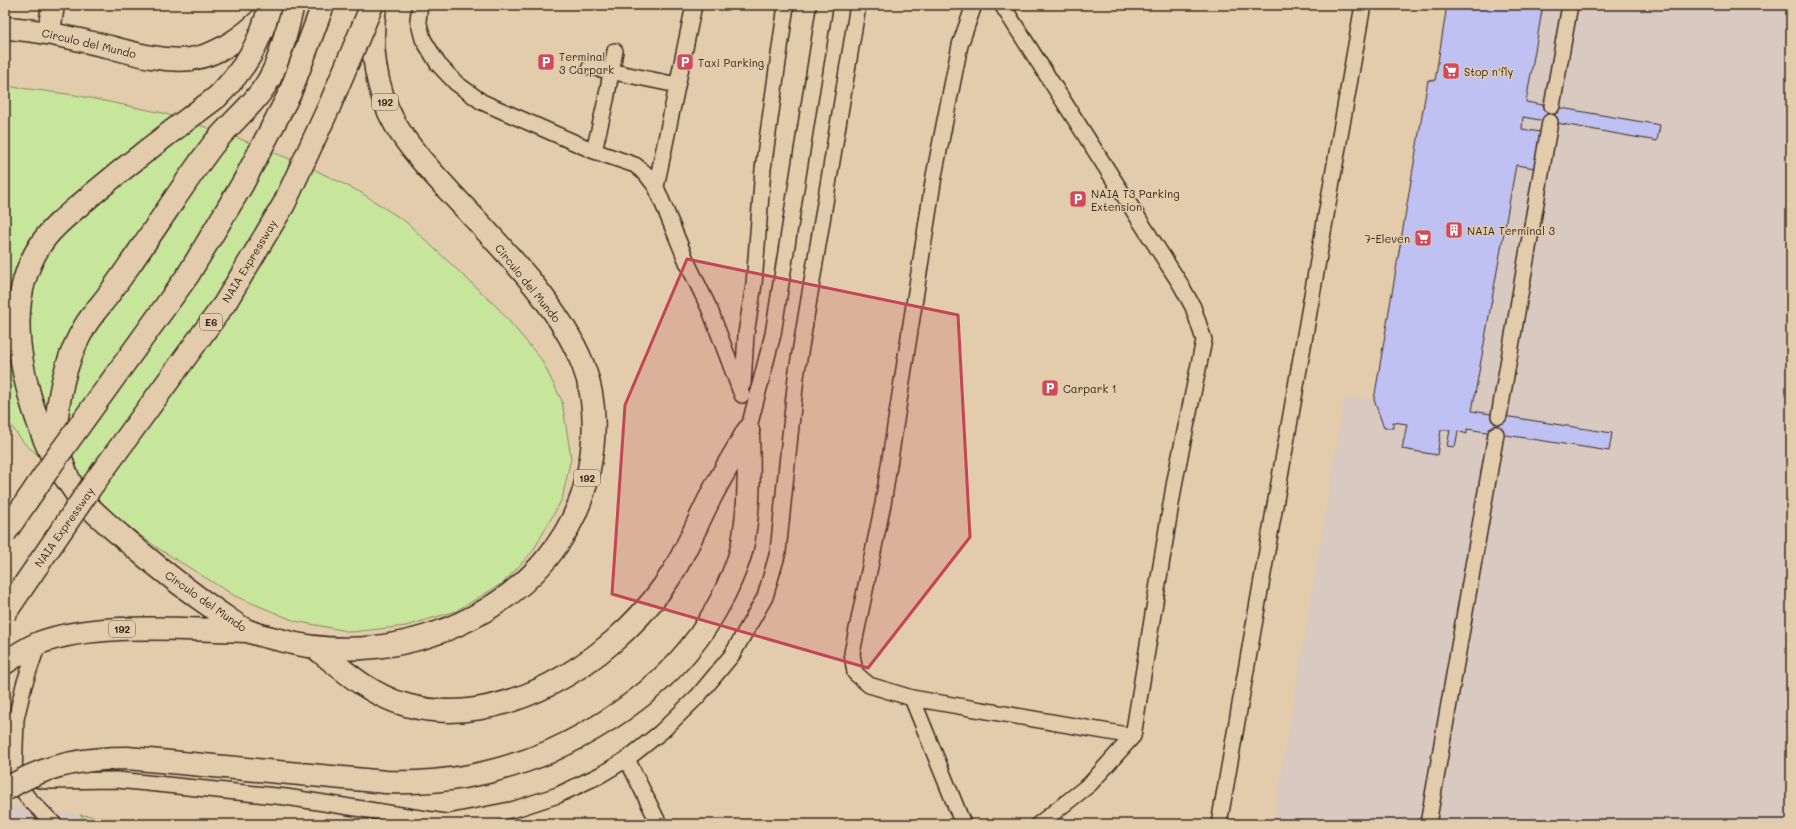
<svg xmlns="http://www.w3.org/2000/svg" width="1796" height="829" viewBox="0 0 1796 829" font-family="Mali,sans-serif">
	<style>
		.built { fill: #d8c9c1 }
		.green { fill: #c8e59c; stroke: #82885d }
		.building { fill: #bfc1f3; stroke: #3b2a1e }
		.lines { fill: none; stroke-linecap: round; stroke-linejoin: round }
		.service-casing { stroke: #3b2a1e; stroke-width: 18 }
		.tertiary-casing { stroke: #3b2a1e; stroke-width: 25 }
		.primary-casing { stroke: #3b2a1e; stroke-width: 25 }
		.motorway-casing { stroke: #3b2a1e; stroke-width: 25 }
		.service { stroke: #e3ccac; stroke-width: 15 }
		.tertiary { stroke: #e3ccac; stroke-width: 22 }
		.primary { stroke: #e3ccac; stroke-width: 22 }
		.motorway { stroke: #e3ccac; stroke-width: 22 }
		.motorway-bridge-casing { stroke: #3b2a1e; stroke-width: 25; stroke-linecap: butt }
		.motorway-bridge { stroke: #e3ccac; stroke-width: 22 }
		.marked { fill: #c24655; fill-opacity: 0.2; stroke: #c24655; stroke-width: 3; stroke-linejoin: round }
		.labels { text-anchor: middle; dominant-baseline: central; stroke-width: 3; stroke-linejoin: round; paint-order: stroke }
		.shield { fill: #e3ccac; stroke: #6d5b49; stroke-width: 1 }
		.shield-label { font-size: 10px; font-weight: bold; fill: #3b2a1e }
		.street-label { font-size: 11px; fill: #3b2a1e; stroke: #e3ccac }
		.poi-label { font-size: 11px; fill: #3b2a1e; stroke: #e3ccac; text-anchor: start }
	</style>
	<rect width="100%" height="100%" fill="#e3ccac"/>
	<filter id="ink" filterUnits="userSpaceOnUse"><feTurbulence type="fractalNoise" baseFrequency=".025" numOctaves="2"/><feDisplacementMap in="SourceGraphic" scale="8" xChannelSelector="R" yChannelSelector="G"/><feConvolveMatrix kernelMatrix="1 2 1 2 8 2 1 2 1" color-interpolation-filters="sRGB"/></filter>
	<g filter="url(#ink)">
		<path class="built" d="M1447 5H1791V824H1273L1345 397 1374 400 1428 80 1435 81Z
			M5 806 80 815 168 824H5Z"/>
		<path class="green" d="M5 86 75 95 163 113 238 138 307 166 360 192 406 222 498 308 541 359 562 401 571 458 562 499 533 551 503 583 456 611 406 626 352 632 295 621 235 596 156 547 72 484 25 444 5 418Z
			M80 815 168 824H90Z"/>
		<path class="building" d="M1447 5H1543L1526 102 1660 125 1657 141 1523 117 1522 129 1540 132 1535 168 1516 165 1472 411 1612 433 1609 451 1467 429V434L1458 431 1455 447 1447 446 1450 430H1441L1437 455 1402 449 1407 424 1393 422V428H1384L1374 400 1428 80 1435 81Z"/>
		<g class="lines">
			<g class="service-casing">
				<path id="service" d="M420 5 418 20 423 39 438 64 456 83 482 102 594 151 635 165 646 174 656 187 687 262 710 310 742 395
					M974 5 960 45 934 176 883 504 852 653 855 673 869 685 912 698 1133 736
					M1002 5 1181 285 1193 307 1204 340 1175 480 1133 736 1090 784 1039 824
					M590 67 677 85
					M1552 106 1570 5
					M594 151 606 100 615 51
					M656 187 694 5
					M743 384 746 334 754 284 763 169 786 5
					M1499 416 1550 122
					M748 431 773 334 825 5
					M38 644 24 685 16 719 14 775 27 797 54 824
					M912 698 963 824
					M627 759 659 824
					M28 778 48 781 117 780 286 797 458 824
					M449 822 515 809 558 795 600 775 627 759 661 732 698 696 732 655 765 597 778 552 796 377 858 5
					M1219 824 1363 5
					M1428 824 1496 434"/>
			</g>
			<g class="tertiary-casing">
				<path id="tertiary" d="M49 32 53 5"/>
			</g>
			<g class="primary-casing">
				<path id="primary" d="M293 5C287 27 283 51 273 72 259 102 231 121 212 146 187 179 165 214 142 247 130 264 119 281 106 298 99 307 91 316 85 326 69 353 60 386 57 417 55 442 62 471 76 492 87 508 118 533 134 547 160 569 188 591 217 611 226 617 236 625 246 630 256 635 269 637 280 640 403 675 565 603 589 469 596 434 596 398 583 365 559 303 495 241 450 192 430 170 410 149 395 124 374 86 370 47 375 5
					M5 28C41 30 75 39 110 47 136 54 163 62 191 59 220 55 254 30 272 7
					M317 649C345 672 371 695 406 705 501 732 610 662 663 587 682 561 694 530 708 502 720 477 735 454 748 431
					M5 663C15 656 27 648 39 643 95 621 186 630 247 631"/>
			</g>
			<g class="motorway-casing">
				<path id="motorway" d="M77 495C71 485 63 475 57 465 46 447 39 426 33 407 16 352 8 291 43 241 55 224 73 211 88 198 130 162 173 130 217 97
					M549 752C625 717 692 666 727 588 734 572 742 554 744 536 750 501 749 466 748 431"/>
			</g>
			<use href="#service" class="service"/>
			<use href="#tertiary" class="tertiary"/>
			<use href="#primary" class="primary"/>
			<use href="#motorway" class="motorway"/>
			<g class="motorway-bridge-casing">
				<path id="motorway-bridge" d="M217 97C245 69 260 44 270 5
					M5 533 54 461 188 275 243 183 290 93 323 5
					M5 613 91 487 225 303 284 204 329 107 372 5
					M5 790C42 765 84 758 127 758L386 782C445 784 495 774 549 752"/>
			</g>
			<use href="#motorway-bridge" class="motorway-bridge"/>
		</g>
	</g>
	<path class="marked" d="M687 259 958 315 970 537 868 668 612 594 625 405Z"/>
	<defs>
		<g id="parking-square" transform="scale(0.9)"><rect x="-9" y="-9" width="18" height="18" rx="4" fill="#d1495b" stroke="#e3ccac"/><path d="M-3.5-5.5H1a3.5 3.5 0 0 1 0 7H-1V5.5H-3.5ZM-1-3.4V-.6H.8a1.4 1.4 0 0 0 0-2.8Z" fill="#fff"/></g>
		<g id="supermarket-square" transform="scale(0.9)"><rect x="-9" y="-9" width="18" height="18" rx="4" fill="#d1495b" stroke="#e3ccac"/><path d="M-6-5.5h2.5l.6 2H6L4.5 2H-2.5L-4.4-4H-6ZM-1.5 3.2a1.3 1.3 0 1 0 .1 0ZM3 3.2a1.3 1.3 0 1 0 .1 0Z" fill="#fff"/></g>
		<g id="building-square" transform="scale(0.9)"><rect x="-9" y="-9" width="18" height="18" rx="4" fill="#d1495b" stroke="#e3ccac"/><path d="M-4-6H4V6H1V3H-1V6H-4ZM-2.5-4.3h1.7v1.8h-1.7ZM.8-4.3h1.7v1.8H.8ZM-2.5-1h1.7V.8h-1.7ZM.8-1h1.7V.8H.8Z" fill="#fff"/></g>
	</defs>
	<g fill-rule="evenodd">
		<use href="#parking-square" x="546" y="62"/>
		<use href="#parking-square" x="685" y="62"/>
		<use href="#supermarket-square" x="1451" y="71"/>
		<use href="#parking-square" x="1078" y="199"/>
		<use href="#building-square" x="1454" y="230"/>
		<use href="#supermarket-square" x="1423" y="238"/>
		<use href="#parking-square" x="1050" y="388"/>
	</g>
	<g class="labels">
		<g class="shield">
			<rect x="372" y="94" width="26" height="16" rx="3"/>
			<rect x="200" y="314" width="22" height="16" rx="3"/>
			<rect x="574" y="470" width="26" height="16" rx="3"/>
			<rect x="109" y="621" width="26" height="16" rx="3"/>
		</g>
		<g class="shield-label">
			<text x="385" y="102">192</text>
			<text x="211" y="322">E6</text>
			<text x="587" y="478">192</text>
			<text x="122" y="629">192</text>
		</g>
		<g class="street-label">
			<text transform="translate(89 43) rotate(13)">Circulo del Mundo</text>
			<text transform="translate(249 261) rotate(-59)">NAIA Expressway</text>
			<text transform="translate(528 283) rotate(51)">Circulo del Mundo</text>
			<text transform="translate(64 527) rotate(-55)">NAIA Expressway</text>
			<text transform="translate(206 601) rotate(35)">Circulo del Mundo</text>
		</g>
		<g class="poi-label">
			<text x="559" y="56">Terminal<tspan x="559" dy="13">3 Carpark</tspan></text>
			<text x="698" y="62">Taxi Parking</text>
			<text x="1464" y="71">Stop n'fly</text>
			<text x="1091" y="193">NAIA T3 Parking<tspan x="1091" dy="13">Extension</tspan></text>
			<text x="1467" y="230">NAIA Terminal 3</text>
			<text x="1410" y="238" text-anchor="end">7-Eleven</text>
			<text x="1063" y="388">Carpark 1</text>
		</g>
	</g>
	<rect width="1796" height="829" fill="none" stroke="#e3ccac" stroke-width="20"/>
	<rect x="10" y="10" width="1776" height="809" fill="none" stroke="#3b2a1e" stroke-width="1.5" filter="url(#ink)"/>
</svg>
